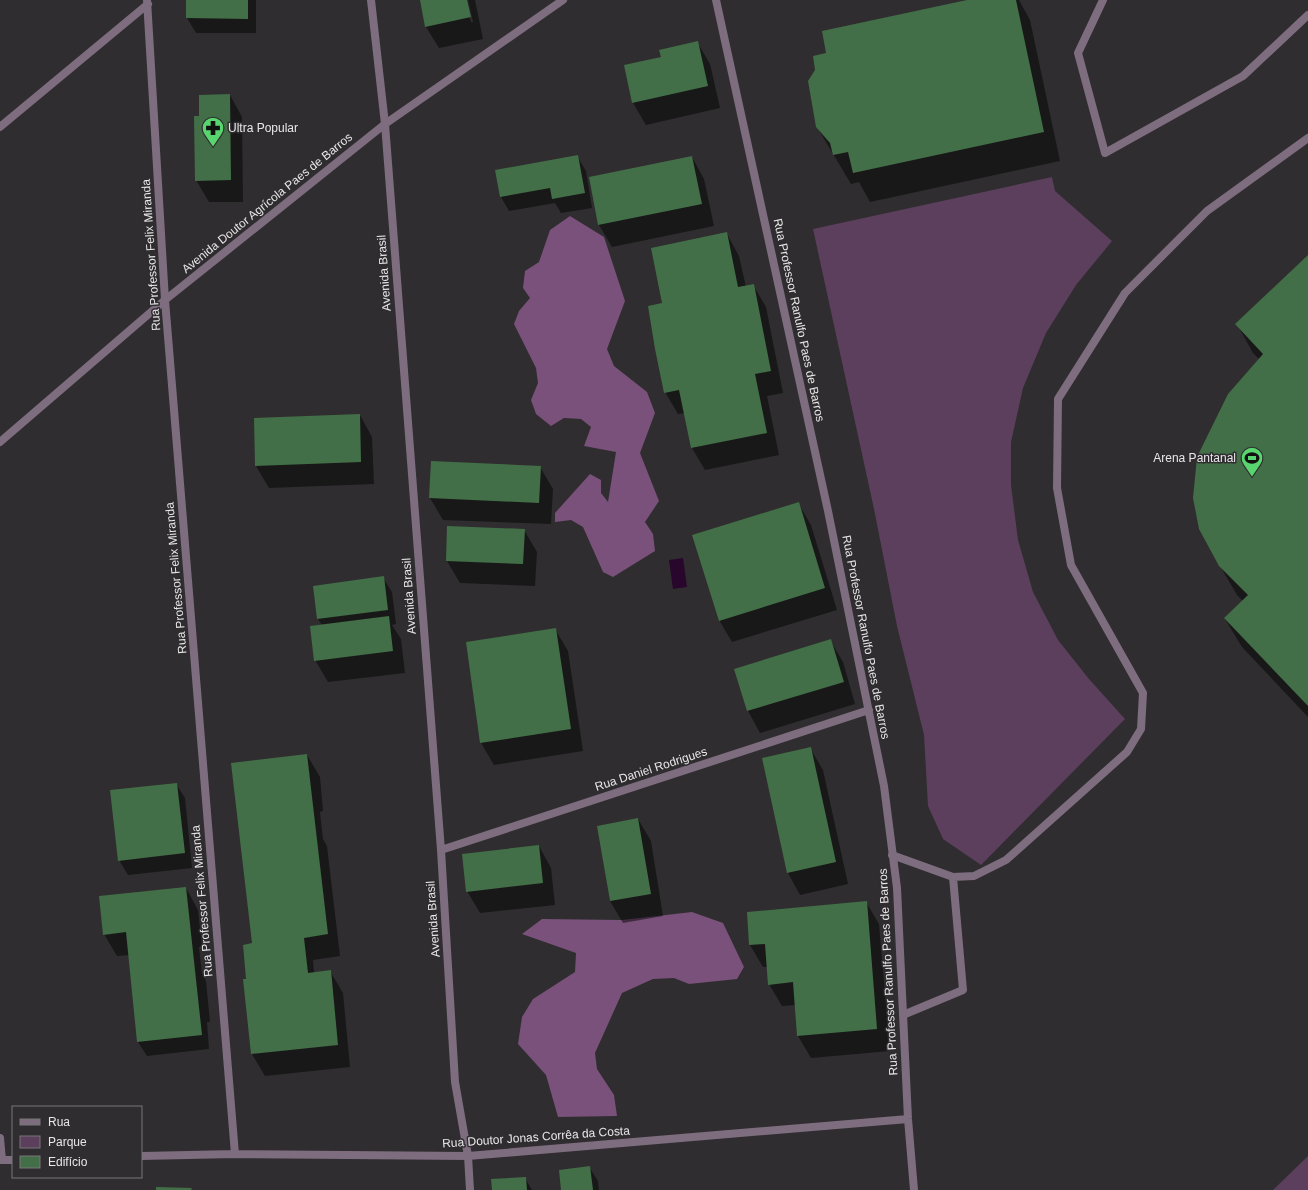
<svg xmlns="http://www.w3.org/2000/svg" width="1308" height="1190" viewBox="0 0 1308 1190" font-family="Helvetica,sans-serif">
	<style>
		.green { fill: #5b3f5c }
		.forest { fill: #79517b }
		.water { fill: #29062c }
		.shadow { fill: #0007 }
		.building { fill: #426f47 }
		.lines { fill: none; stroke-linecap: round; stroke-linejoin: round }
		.service { stroke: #7e6c7f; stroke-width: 8 }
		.minor { stroke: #7e6c7f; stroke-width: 8 }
		.tertiary { stroke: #7e6c7f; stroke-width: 8 }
		.labels { text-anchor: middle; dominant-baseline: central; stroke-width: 3; stroke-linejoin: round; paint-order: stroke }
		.poi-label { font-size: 12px; fill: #e8e6e8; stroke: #2f2d2f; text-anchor: start }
		.street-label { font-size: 12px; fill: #e8e6e8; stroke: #2f2d2f }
	</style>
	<rect width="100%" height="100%" fill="#2f2d2f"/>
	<path class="green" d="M1052 177 1055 191 1112 241 1076 285 1046 333 1023 388 1011 442V485L1018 540 1033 592 1058 640 1089 679 1125 719 981 865 943 839 928 806 924 735 897 626 874 509 813 229Z
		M1308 1156V1190H1273Z"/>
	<path class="forest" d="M570 216 604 237 625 301 607 349 614 366 647 392 655 413 640 453 659 501 645 522 653 534 655 551 613 577 603 572 583 527 571 520 555 522V513L590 474 601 480V493L608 502 616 452 584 446 591 427 581 419 564 418 551 426 536 414 531 400 538 383 536 368 514 324 519 311 530 298 523 288 525 271 539 262 550 230Z
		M692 912 723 923 744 967 737 979 689 984 674 978 653 979 622 993 595 1053 597 1069 614 1095 617 1116 558 1117 546 1075 518 1044 522 1017 533 999 575 972 576 953 522 934 542 919 622 920Z"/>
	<path class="water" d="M683 558 687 587 673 589 669 560Z"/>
	<path class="shadow" d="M187 0H256V33H196L187 18Z
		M421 0H466L471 22H473L468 0H475L483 39 439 48 426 27Z
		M972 0H1019L1030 20 1060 161 870 202 859 182 851 184 817 127Z
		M697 42 710 64 720 108 646 125 633 103 625 66 662 57Z
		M230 95 242 117 243 202H209L196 180 200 117Z
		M577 156 586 171 592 208 561 213 555 203 509 211 501 197Z
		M692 157 704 179 714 226 612 247 599 225 590 178Z
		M727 234 739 256 746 287 753 285 766 307 783 393 767 396 779 455 705 470 692 448 685 413 678 414 665 392 663 304Z
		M1308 256V717L1242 647 1225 619 1243 601 1237 595 1220 566 1260 360 1253 353 1237 324Z
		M360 415 372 437 374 484 269 488 256 466Z
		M540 467 553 489 551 524 443 520 430 498Z
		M798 503 811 525 837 610 732 642 719 620Z
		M524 530 537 552 535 586 460 583 447 561Z
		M383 578 392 592 396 624 392 625 401 639 405 673 328 682 315 660 322 625 318 619Z
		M555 629 568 651 583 751 494 765 481 743 467 643Z
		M830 640 843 662 855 704 760 733 748 711 735 669Z
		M810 748 823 770 848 884 800 895 788 873Z
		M307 755 320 777 323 811 320 812 323 839 327 846 340 956 313 960 314 973 330 971 343 993 350 1067 265 1076 252 1054 244 980H248L254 944Z
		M176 784 185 798 192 868 128 875 119 860Z
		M638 819 651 841 663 916 623 923 610 901 598 826Z
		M539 846 551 868 555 905 480 913 467 891Z
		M186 888 198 910 202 947H199L202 974 206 981 210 1022H207L209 1049 147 1056 138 1042 130 955 117 956 104 934Z
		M866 902 879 924 890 1051 811 1058 798 1036 796 1005 782 1006 769 984 768 967H763L750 945Z
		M589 1167 598 1181 599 1190H562Z
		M525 1178 532 1190H493Z"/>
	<path class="building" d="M186 0H248V19L186 18Z
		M420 0H467L471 17 425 27Z
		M967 0H1016L1044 132 853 173 848 152 833 155 830 143 816 127 808 81 815 70 813 56 826 53 822 31Z
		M698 41 708 86 632 103 624 65 661 57 659 50Z
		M230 94 231 180 195 181 194 116H199V95Z
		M578 155 585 193 552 199 550 188 500 197 495 170Z
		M692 156 702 204 598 225 589 177Z
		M727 232 738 287 754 284 771 371 755 374 767 433 691 448 679 390 664 393 655 349 648 306 662 303 651 248Z
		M1308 255V706L1224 618 1248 595 1219 566 1199 529 1193 498 1197 457 1228 394 1263 354 1235 324Z
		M360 414 361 462 255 466 254 418Z
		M431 461 541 466 539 503 429 498Z
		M799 502 825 588 719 621 692 535Z
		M447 526 525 529 523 564 446 561Z
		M384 576 388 610 317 619 313 586Z
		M389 616 393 651 314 661 310 626Z
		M556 628 571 729 480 743 466 642Z
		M831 639 844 682 747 711 734 669Z
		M811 747 836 862 787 873 762 758Z
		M307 754 328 934 304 938 308 973 331 970 338 1045 251 1054 243 979H246L243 945 252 943 231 763Z
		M177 783 185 853 118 861 110 790Z
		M638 818 651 894 610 901 597 826Z
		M539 845 543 883 466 892 462 854Z
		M186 887 202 1035 137 1042 126 932 103 935 99 896Z
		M867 901 877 1029 797 1036 793 982 768 985 765 944 749 945 747 912Z
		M590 1166 593 1190H561L559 1170Z
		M526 1177 527 1190H492L491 1179Z
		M156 1187 192 1188 191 1190H156Z"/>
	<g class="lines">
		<path class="service" d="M1103 0 1078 53 1105 153 1243 76 1308 15
			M892 855 953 877 963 990 903 1015
			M953 877 974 876 1006 860 1127 752 1141 729 1143 693 1071 565 1057 488 1058 399 1125 293 1207 211 1308 138"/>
		<path class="minor" d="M147 0 165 300 235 1154
			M371 0 385 124 441 850 455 1082 468 1156 470 1190
			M716 0 828 511 884 786 897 888 908 1119 914 1190
			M0 127 148 4
			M441 850 869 710
			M0 1138 2 1160
			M141 1156 235 1154 468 1156 908 1119
			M0 1160H13"/>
		<path class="tertiary" d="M0 442 165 300 385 124 563 0"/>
	</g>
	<defs>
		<g id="pharmacy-pin" transform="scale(1.15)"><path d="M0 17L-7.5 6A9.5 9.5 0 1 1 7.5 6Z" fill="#59d56f" stroke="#2f2d2f"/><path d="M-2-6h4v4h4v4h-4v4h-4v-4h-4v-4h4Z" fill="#111"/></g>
		<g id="stadium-pin" transform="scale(1.15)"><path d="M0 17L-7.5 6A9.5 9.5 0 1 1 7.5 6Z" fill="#59d56f" stroke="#2f2d2f"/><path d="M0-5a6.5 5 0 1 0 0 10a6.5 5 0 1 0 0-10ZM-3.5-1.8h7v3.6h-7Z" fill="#111"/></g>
	</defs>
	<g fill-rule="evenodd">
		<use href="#pharmacy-pin" x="213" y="128"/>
		<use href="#stadium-pin" x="1252" y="458"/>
	</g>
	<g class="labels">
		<g class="poi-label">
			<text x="228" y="128">Ultra Popular</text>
			<text x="1236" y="458" text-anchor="end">Arena Pantanal</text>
		</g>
		<g class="street-label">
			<text transform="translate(267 203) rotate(-39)">Avenida Doutor Agrícola Paes de Barros</text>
			<text transform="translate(151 255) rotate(-94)">Rua Professor Felix Miranda</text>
			<text transform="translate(384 273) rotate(-94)">Avenida Brasil</text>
			<text transform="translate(799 320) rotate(78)">Rua Professor Ranulfo Paes de Barros</text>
			<text transform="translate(176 578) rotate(-95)">Rua Professor Felix Miranda</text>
			<text transform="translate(409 596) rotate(-94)">Avenida Brasil</text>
			<text transform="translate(866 637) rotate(79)">Rua Professor Ranulfo Paes de Barros</text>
			<text transform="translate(651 769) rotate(-18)">Rua Daniel Rodrigues</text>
			<text transform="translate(202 901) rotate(-95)">Rua Professor Felix Miranda</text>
			<text transform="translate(433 919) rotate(-94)">Avenida Brasil</text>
			<text transform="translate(888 972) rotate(-93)">Rua Professor Ranulfo Paes de Barros</text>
			<text transform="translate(536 1137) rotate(-4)">Rua Doutor Jonas Corrêa da Costa</text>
		</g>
	</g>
	<rect x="12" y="1106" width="130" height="72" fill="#2f2d2f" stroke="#797779"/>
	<rect x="20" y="1119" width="20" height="6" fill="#7e6c7f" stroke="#797779"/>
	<text x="48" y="1126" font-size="12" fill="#e8e6e8">Rua</text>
	<rect x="20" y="1136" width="20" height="12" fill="#5b3f5c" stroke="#797779"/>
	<text x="48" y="1146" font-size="12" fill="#e8e6e8">Parque</text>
	<rect x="20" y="1156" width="20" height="12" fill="#426f47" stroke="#797779"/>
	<text x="48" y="1166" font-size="12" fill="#e8e6e8">Edifício</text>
</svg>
